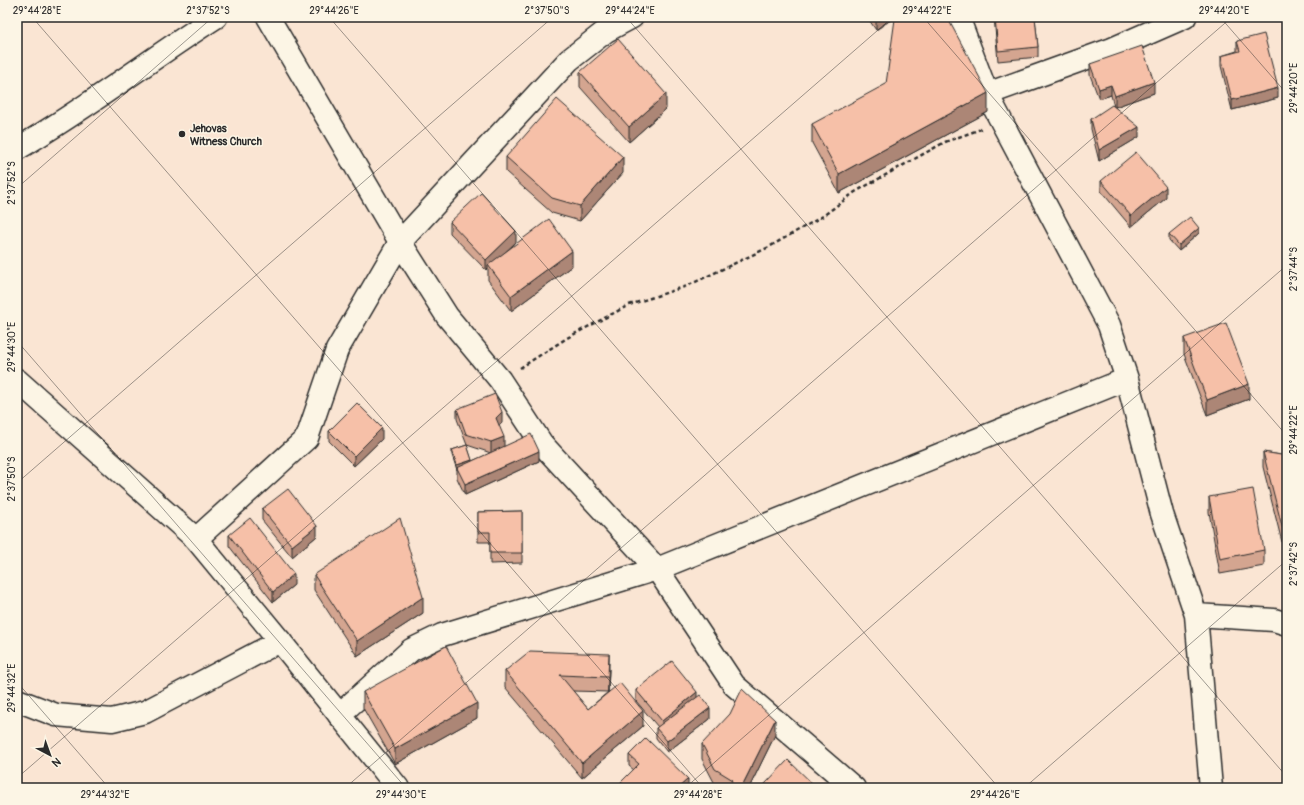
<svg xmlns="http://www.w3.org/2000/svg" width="1304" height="805" viewBox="0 0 1304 805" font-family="Pangolin,sans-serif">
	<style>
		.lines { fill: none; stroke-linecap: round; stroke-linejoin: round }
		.street-casing { stroke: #2b2b2b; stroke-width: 25 }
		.secondary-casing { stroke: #2b2b2b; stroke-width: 25 }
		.path { stroke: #2b2b2b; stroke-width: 2.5; stroke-dasharray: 4 3; stroke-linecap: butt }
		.street { stroke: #fcf5e5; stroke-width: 22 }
		.secondary { stroke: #fcf5e5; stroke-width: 22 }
		.wall { fill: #d4a590; stroke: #2b2b2b; fill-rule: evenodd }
		.shaded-wall { fill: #ac8676; stroke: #2b2b2b }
		.building { fill: #f6c0a8; stroke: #2b2b2b }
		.ticks { fill: none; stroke: #2b2b2b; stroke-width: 1; stroke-opacity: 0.45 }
		.poi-dot { fill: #2b2b2b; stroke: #fcf5e5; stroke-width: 1.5 }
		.labels { text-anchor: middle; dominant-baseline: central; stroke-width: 3; stroke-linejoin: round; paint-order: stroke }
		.poi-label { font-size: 11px; font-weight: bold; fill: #2b2b2b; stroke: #fcf5e5; text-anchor: start }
		.neatline { fill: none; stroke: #2b2b2b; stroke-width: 1.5 }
		.ticks-label { font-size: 10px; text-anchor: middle; fill: #2b2b2b }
	</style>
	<rect width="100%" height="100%" fill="#fae5d3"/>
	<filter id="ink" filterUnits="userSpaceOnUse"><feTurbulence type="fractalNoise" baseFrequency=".025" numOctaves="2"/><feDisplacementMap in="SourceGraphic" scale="8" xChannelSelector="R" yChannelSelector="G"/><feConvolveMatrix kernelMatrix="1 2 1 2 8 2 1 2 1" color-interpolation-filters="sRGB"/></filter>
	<g filter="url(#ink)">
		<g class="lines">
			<g class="street-casing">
				<path id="street" d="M268 17 400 242 447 316 500 380 542 444 657 569 734 685 854 788
					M958 17 987 94 1109 325 1127 379 1162 514 1196 615 1211 788
					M987 94 1112 49 1185 17
					M17 149C86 109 149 60 216 17
					M196 539 307 438 337 350 400 242 569 60 606 31 632 17
					M1196 615 1274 620 1287 624
					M17 700 56 715 112 720 145 712 280 641
					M339 715 411 650 442 635 657 569 1127 379"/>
			</g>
			<g class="secondary-casing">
				<path id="secondary" d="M17 380 196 539 280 641 398 788"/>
			</g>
			<path class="path" d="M520 368 567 338 629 305 687 286 769 247 823 216 855 192 945 142 981 129"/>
			<use href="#street" class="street"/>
			<use href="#secondary" class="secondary"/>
		</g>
		<path class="wall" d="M867 17H895L876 30Z
			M994 17H1035L1038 47V57L998 61Z
			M1237 41 1278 98 1232 110 1221 66V56L1237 51Z
			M1090 64 1154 93 1115 107 1139 137 1099 161 1091 129V119L1114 107 1111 95 1099 99 1090 75Z
			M580 72 666 109 629 142 580 87Z
			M1287 83V103L1285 102V92Z
			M988 112 839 193 812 143V124Z
			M506 157 623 173 580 221 552 213 506 172Z
			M1101 181 1166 198 1131 227 1101 191Z
			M450 222 516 242 505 252 572 266 511 311 488 280V268L486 270 450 233Z
			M1199 233 1179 251 1169 240V234Z
			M1184 338 1249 399 1207 415 1184 354Z
			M457 409 502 422 499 425 504 447 539 461 465 495 457 478V470L452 455V450L467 445 457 419ZM467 445 491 453 472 461Z
			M329 431 382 439 354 466 329 441Z
			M1263 452 1287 456 1284 550 1263 467Z
			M1209 497 1264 550V566L1220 574 1209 512Z
			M262 509 317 536 292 557 262 520Z
			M522 511V563L490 564V542H478V512Z
			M229 535 294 585 273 602 229 546Z
			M314 575 423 613 357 656 314 590Z
			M609 669 608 692 643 726 582 778 505 687V671ZM573 691 608 692 588 709Z
			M636 690 697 697 710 719 667 752 656 738V728L658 727 636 701Z
			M363 692 477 718 395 764 363 708Z
			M775 735 749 788H721L715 784 702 759V744Z
			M629 755 688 788H621V782L634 770 629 766Z
			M765 784 817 788H765Z"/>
		<path class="shaded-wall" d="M876 17H895L876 30Z
			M1154 82V93L1115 107V96Z
			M1111 85V95L1099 99V89Z
			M1278 88V98L1232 110V100Z
			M988 93V112L839 193V174Z
			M666 94V109L629 142V127Z
			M1139 127V137L1099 161V150Z
			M623 157V173L580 221V206Z
			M1166 187V198L1131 227V216Z
			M1199 228V233L1179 251V245Z
			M516 231V242L490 267 488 265V268L486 270V260Z
			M572 251V266L511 311V296Z
			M1249 384V399L1207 415V400Z
			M502 412V422L496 429V418Z
			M382 428V439L354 466V456Z
			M504 437V448L491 453V442Z
			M539 451V461L465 495V484Z
			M472 460V465L457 468V470V465Z
			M317 526V536L292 557V546Z
			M1284 534H1287V549L1284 550Z
			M294 574V585L273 602V592Z
			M423 597V613L357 656V641Z
			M609 654V669L608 692V677Z
			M697 692V703L662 732V721Z
			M477 703V718L395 764V749Z
			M710 708V719L667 752V741Z
			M643 711V726L582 778V763Z
			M775 720V735L749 788H741Z
			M688 779V788H678Z"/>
		<path class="building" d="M898 17H947L988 93 839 174 812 124 886 84 895 19Z
			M995 17H1035L1038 47 998 51Z
			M1264 34 1278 88 1232 100 1221 56 1240 51 1237 41Z
			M618 39 666 94 629 127 580 72Z
			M1142 46 1154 82 1115 96 1111 85 1099 89 1090 64Z
			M1287 83V92H1285Z
			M557 99 623 157 580 206 552 198 506 157Z
			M1112 105 1139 127 1099 150 1091 119Z
			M1136 152 1166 187 1131 216 1101 181Z
			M481 193 516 231 486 260 450 222Z
			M1190 217 1199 228 1179 245 1169 234Z
			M549 219 572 251 511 296 488 265Z
			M1226 323 1249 384 1207 400 1184 338Z
			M495 394 502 412 496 418 504 437 491 442 466 434 457 409Z
			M357 403 382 428 354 456 329 431Z
			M531 434 539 451 465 484 457 468Z
			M467 445 472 460 457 465 452 450Z
			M1263 452 1287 456V534H1284Z
			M288 489 317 526 292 546 262 509Z
			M1253 489 1264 550 1220 559 1209 497Z
			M522 511V553H490V532H478V512Z
			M250 518 294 574 273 592 229 535Z
			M400 518 423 597 357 641 314 575Z
			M446 646 477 703 395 749 363 692Z
			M530 651 609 654 608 677 560 675 588 709 620 683 643 711 582 763 505 671Z
			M672 661 697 692 662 721 636 690Z
			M742 689 775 720 741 788H727L733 780 715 769 702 744 730 714Z
			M700 695 710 708 667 741 656 728Z
			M646 738 688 779 678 788H675L671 786 669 788H627L621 782 639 764 629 755Z
			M788 760 817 788H770L765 784Z"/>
	</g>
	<path class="ticks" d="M32 17 703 788M329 17 999 788M626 17 1287 777M923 17 1287 436M1220 17 1287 94M17 188 213 17M17 341 406 788M17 483 553 17M17 682 109 788M17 778 893 17M345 788 1232 17M685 788 1287 265M1024 788 1287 560"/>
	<circle class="poi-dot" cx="182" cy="134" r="4"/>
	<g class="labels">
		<g class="poi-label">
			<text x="190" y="128">Jehovas<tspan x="190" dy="13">Witness Church</tspan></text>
		</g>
	</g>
	<rect width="1304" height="805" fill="none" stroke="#fcf5e5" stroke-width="44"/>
	<g transform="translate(50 755) rotate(139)" stroke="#fcf5e5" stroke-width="3" paint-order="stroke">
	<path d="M0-3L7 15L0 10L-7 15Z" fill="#2b2b2b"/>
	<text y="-6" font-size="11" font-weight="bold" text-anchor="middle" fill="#2b2b2b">N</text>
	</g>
	<rect x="22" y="22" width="1260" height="761" class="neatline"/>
	<g class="ticks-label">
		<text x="37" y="14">29°44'28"E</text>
		<text x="208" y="14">2°37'52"S</text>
		<text x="334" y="14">29°44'26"E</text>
		<text x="547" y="14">2°37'50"S</text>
		<text x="630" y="14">29°44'24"E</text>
		<text x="927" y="14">29°44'22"E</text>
		<text x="1224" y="14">29°44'20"E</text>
		<text transform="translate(1293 88) rotate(-90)" y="4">29°44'20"E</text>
		<text transform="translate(11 183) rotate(-90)" y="4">2°37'52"S</text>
		<text transform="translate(1293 269) rotate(-90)" y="4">2°37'44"S</text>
		<text transform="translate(11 347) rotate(-90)" y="4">29°44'30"E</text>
		<text transform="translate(1293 430) rotate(-90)" y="4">29°44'22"E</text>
		<text transform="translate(11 479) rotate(-90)" y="4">2°37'50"S</text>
		<text transform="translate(1293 564) rotate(-90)" y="4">2°37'42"S</text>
		<text transform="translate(11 688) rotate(-90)" y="4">29°44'32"E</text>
		<text x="105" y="798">29°44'32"E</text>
		<text x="401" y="798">29°44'30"E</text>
		<text x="698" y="798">29°44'28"E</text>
		<text x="995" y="798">29°44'26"E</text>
	</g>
</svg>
